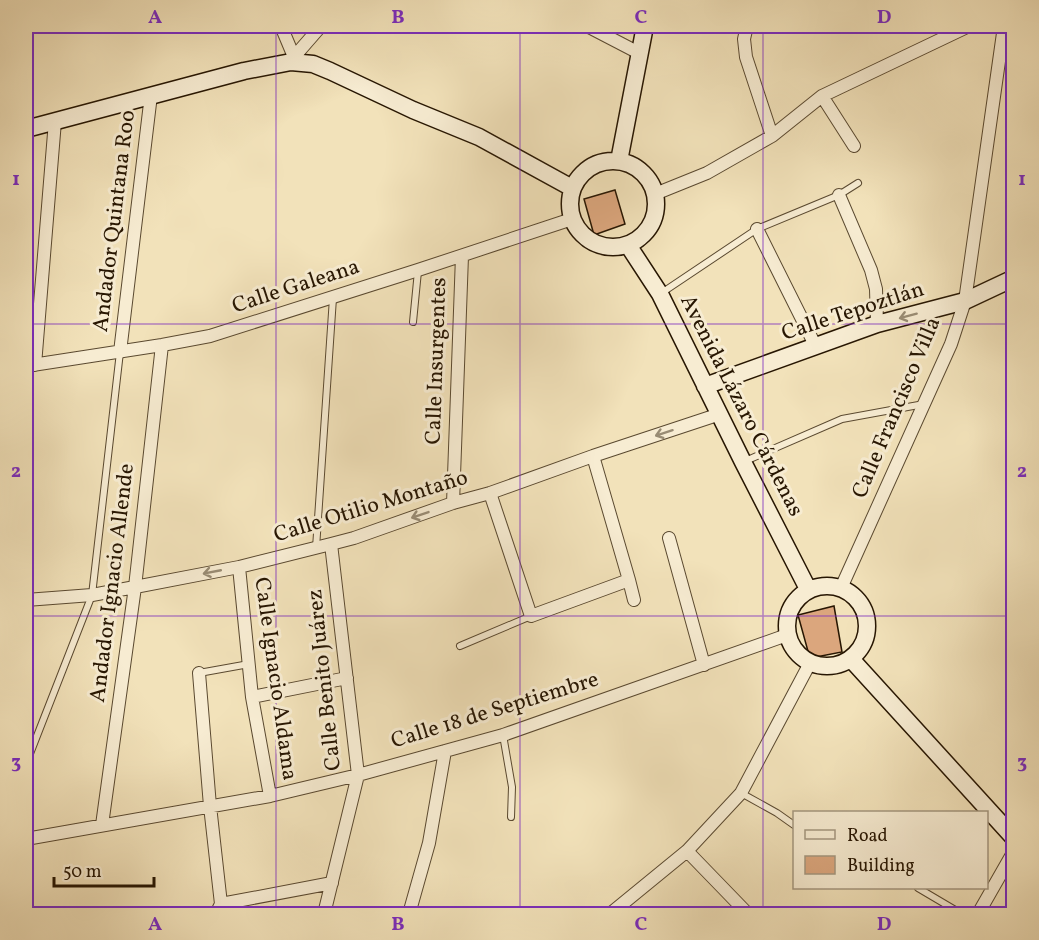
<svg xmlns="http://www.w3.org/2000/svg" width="1039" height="940" viewBox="0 0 1039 940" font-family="Vollkorn,serif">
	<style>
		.building { fill: #dba67d; stroke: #271602; stroke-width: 1.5 }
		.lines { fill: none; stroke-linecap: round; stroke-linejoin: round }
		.lane-casing { stroke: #5a4930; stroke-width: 8 }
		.street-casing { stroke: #5a4930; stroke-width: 14 }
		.secondary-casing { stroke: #271602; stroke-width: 19 }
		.lane { stroke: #f7ecd2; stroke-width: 6 }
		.street { stroke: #f7ecd2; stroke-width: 12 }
		.secondary { stroke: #f7ecd2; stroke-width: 16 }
		.oneway { stroke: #998c74 }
		.grid { fill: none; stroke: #7b2cbf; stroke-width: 1.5; stroke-opacity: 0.55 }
		.labels { text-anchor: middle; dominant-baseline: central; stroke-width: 6; stroke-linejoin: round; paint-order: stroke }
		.street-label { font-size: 22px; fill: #271602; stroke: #f7ecd2 }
		.neatline { fill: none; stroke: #7b2cbf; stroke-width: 2 }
		.grid-label { font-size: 20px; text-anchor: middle; font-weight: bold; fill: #7b2cbf }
	</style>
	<rect width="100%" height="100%" fill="#f2e2ba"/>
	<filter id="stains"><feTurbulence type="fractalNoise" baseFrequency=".00333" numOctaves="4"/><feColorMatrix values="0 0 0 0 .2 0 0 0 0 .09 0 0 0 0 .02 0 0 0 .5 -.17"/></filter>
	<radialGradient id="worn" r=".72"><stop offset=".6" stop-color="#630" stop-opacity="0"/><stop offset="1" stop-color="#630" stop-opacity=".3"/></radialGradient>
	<path class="building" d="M615 190 625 224 594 235 584 199Z
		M834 606 842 652 816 657 809 655 798 615Z"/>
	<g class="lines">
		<g class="lane-casing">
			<path id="lane" d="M660 294 757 229 839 195 858 183
				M413 322 418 271
				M743 462 842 419 924 404
				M316 548 333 298
				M460 646 531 616
				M199 673 249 664
				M503 735 512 787 511 817
				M26 764 92 595 120 352
				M741 793 777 813 794 825
				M918 888 962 914"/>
		</g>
		<g class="street-casing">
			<path id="street" d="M281 26 294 57
				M587 26 639 53
				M747 26 744 39 746 57 772 136
				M291 62 294 57 321 26
				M822 96 854 146
				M655 194 707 173 772 136 822 96 969 26
				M839 195 871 270 876 289 877 324
				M757 229 816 347
				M120 352 151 95
				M35 365 55 121
				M26 366 162 345 210 336 418 270 572 219
				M593 456 629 580 634 600
				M490 493 531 616 629 580
				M453 503 462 256
				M669 538 704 665
				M239 567 252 697 270 796
				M841 588 951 344 965 301 1004 26
				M26 600 92 595 135 587 239 567 331 544 354 538 453 503 490 493 593 456 720 414
				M199 673 210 806 221 904 216 914
				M252 697 347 678
				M102 825 135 587 162 345
				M26 839 270 796 358 775 503 735 787 635
				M687 851 748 914
				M221 904 332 883
				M324 914 358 775 331 544
				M409 914 429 843 445 751
				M610 914 687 851 741 793 810 663
				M978 914 1014 851"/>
		</g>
		<g class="secondary-casing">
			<path id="secondary" d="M26 129 244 71 291 62 313 64 330 71 413 110 479 137 572 188
				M570 204a43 43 0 1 1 86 0a43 43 0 1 1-86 0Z
				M619 161 645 26
				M628 245 660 294 743 462 808 589
				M705 386 877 324 965 301 1014 278
				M787 626a40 40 0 1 1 80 0a40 40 0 1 1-80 0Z
				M851 659 1014 838"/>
		</g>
		<use href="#lane" class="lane"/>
		<use href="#street" class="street"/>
		<use href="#secondary" class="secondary"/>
	</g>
	<defs><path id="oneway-shaft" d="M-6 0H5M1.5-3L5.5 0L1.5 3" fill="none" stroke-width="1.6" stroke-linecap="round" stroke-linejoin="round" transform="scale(1.5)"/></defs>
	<g class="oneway">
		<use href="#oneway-shaft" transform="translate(908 316) rotate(165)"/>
		<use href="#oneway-shaft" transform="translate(664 433) rotate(162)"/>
		<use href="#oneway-shaft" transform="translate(420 515) rotate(161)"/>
		<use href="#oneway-shaft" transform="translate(212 572) rotate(169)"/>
	</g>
	<path class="grid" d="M276 26V914M520 26V914M763 26V914M26 324H1014M26 616H1014"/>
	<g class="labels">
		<g class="street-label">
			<text transform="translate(115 221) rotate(-83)">Andador Quintana Roo</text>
			<text transform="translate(296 287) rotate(-18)">Calle Galeana</text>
			<text transform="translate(853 312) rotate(-18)">Calle Tepoztlán</text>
			<text transform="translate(437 361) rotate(-88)">Calle Insurgentes</text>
			<text transform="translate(741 406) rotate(63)">Avenida Lázaro Cárdenas</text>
			<text transform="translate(897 408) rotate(-67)">Calle Francisco Villa</text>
			<text transform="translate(371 507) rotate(-17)">Calle Otilio Montaño</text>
			<text transform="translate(113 583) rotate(-83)">Andador Ignacio Allende</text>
			<text transform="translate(275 679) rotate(82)">Calle Ignacio Aldama</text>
			<text transform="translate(325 680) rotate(-96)">Calle Benito Juárez</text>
			<text transform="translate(495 711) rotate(-17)">Calle 18 de Septiembre</text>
		</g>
	</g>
	<rect width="1039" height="940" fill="none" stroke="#f2e2ba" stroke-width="66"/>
	<rect x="793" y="811" width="195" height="78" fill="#f7ecd2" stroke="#a4967f" stroke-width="1.5"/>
	<rect x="805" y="830" width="30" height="9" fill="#f7ecd2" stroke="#a4967f" stroke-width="1.5"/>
	<text x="847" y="841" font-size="18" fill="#271602">Road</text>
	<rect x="805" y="856" width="30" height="18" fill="#dba67d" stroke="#a4967f" stroke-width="1.5"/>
	<text x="847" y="871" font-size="18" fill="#271602">Building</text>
	<path d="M54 877v9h100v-9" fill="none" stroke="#271602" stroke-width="3"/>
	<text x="63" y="877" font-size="18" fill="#271602" stroke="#f7ecd2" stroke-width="4.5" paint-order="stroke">50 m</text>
	<rect x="33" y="33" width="973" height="874" class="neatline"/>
	<g class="grid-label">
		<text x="155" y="23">A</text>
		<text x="398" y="23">B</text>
		<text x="641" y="23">C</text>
		<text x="884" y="23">D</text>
		<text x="16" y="185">1</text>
		<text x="1022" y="185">1</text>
		<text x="16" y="477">2</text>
		<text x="1022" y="477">2</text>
		<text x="16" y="768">3</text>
		<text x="1022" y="768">3</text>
		<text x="155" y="930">A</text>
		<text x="398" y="930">B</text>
		<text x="641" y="930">C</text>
		<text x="884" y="930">D</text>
	</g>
	<rect width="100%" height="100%" filter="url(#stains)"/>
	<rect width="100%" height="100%" fill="url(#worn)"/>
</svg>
